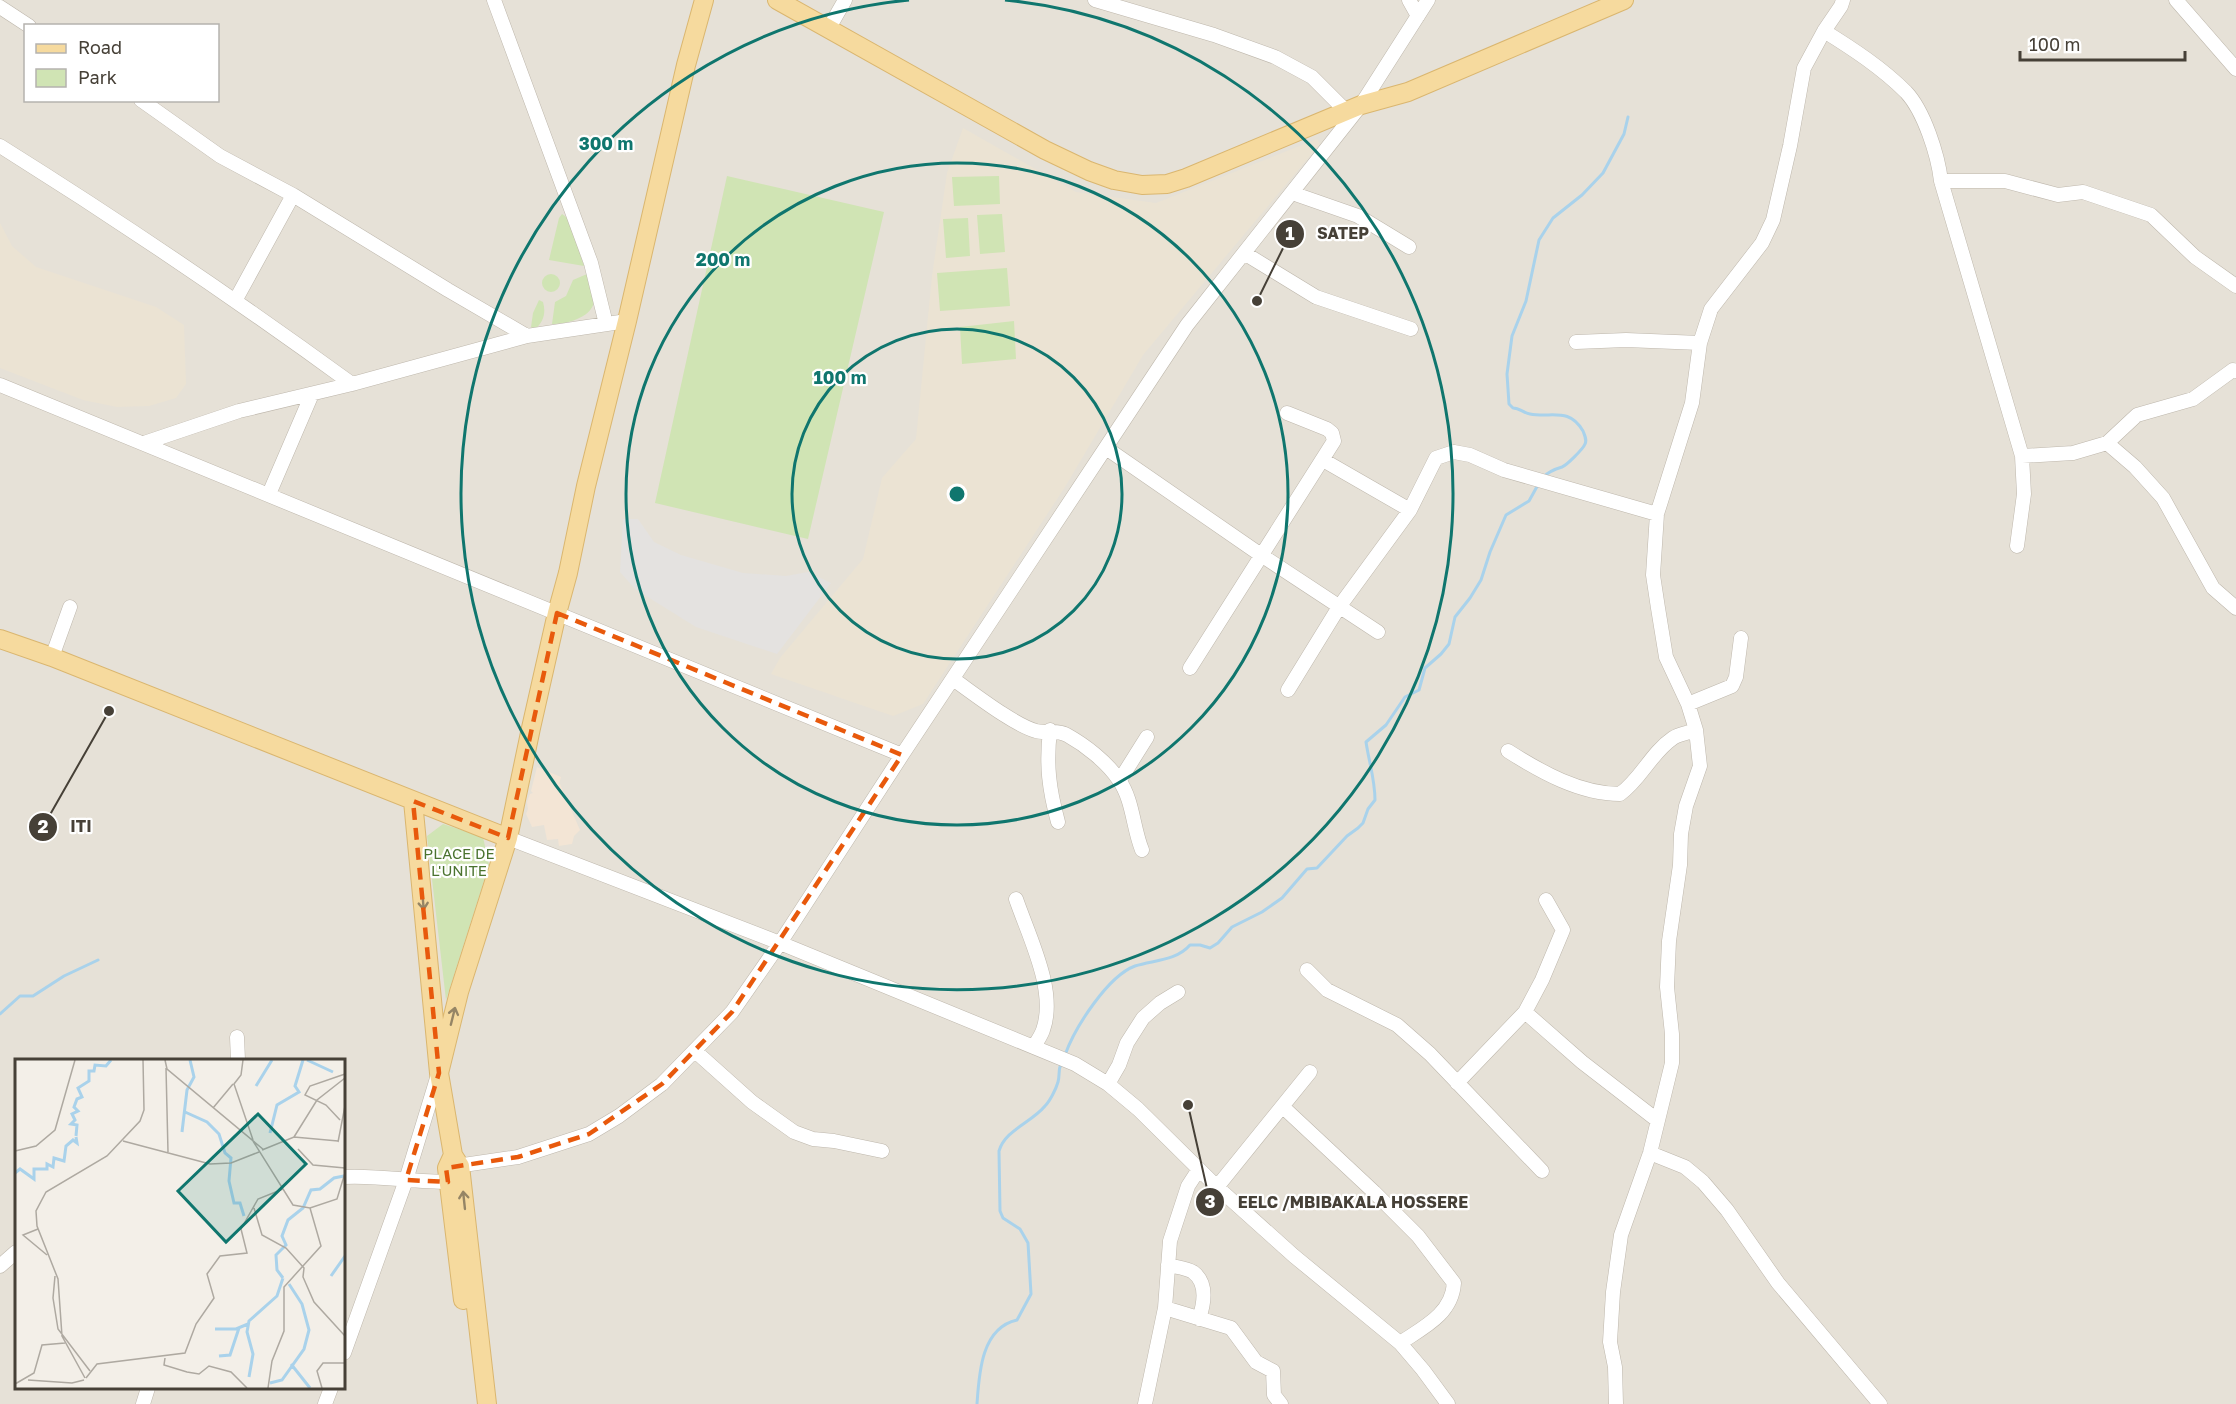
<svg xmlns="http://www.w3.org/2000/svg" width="2236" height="1404" viewBox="0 0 2236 1404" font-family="'Golos Text',sans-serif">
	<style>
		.residential { fill: #e6e1d7; fill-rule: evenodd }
		.commercial { fill: #f3e5d5 }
		.education { fill: #ebe3d3 }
		.green { fill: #d0e4b4 }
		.parking { fill: #e4e2e0 }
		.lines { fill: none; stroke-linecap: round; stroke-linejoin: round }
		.stream { stroke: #a9d2eb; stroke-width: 3 }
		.minor-casing { stroke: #beb7ac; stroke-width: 15 }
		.major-casing { stroke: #dab66f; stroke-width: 20 }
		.minor { stroke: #fff; stroke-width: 14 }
		.major { stroke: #f6da9e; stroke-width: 18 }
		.oneway { stroke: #958565 }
		.marked { fill: none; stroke: #e8590c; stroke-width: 4.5; stroke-dasharray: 12 8; stroke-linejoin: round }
		.ring { fill: none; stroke: #0f766e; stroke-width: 3 }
		.labels { text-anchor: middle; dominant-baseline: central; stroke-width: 4.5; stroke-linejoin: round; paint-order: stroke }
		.park-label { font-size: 15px; fill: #4b732f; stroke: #fff }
		.inset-river { fill: none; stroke: #a9d2eb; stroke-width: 3 }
		.inset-road { fill: none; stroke: #aea9a1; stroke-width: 1.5 }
		.view { fill: #0f766e; fill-opacity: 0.15; stroke: #0f766e; stroke-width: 3 }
		.inset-edge { fill: none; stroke: #464037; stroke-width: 3 }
		.centre { fill: #0f766e; stroke: #fff; stroke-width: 3 }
		.ring-label { font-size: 18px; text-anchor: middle; font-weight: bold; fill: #0f766e; stroke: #fff; stroke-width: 4.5; stroke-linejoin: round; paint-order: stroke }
		.leader { fill: none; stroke: #464037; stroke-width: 2 }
		.callout-dot { fill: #464037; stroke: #fff; stroke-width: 2 }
		.mark-label { font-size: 18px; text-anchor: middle; font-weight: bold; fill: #fff }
		.callout-label { font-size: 16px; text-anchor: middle; font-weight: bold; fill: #464037; stroke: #fff; stroke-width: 4.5; stroke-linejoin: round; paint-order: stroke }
	</style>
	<rect width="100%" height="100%" fill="#f3efe8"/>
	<path class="residential" d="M0 0H2236V1404H0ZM26 26H218V100H26ZM16 1060H344V1388H16Z"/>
	<path class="commercial" d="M537 767 561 777 559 784H560L580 830 574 836 572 844 559 846 558 839 547 840 544 825 532 827 526 814 528 809 527 802 530 794 533 793 531 791Z"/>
	<path class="education" d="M963 128 1076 192 1156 203 1317 139 1320 144 1143 355 1065 487 923 704 893 716 771 674 780 658 863 559 882 478 916 439 932 276 947 173Z
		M0 223 12 246 36 267 156 307 184 325 186 384 176 398 149 406 117 407 83 400 0 368Z"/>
	<path class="green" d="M727 176 884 212 808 539 655 503Z
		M999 176 1000 204 954 206 952 177Z
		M562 214 569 219 584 266 549 260 559 218Z
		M1002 214 1005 252 980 254 977 215Z
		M968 218 970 256 946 258 943 219Z
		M1007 268 1010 306 940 311 937 273Z
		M542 283a9 9 0 1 1 18 0a9 9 0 1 1-18 0Z
		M587 274C589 281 593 289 594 297 597 316 567 325 552 324L555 302 566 296 573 280Z
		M539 300 543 302C546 312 544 322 535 329L531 327 533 313Z
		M1014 321 1016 359 962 364 960 327Z
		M443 824 483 837 489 865 446 1000 427 836Z"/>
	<path class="parking" d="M623 519H638L654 542 681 555 743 573 786 576 808 572 831 583 777 654 696 627 635 589 620 572Z"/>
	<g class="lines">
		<path class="stream" d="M1542 478C1548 472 1555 469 1562 467 1567 465 1583 449 1585 444 1587 440 1585 436 1583 431 1569 407 1552 418 1530 414 1523 413 1520 408 1513 408L1509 404 1507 374 1512 336 1526 301 1539 240 1553 218 1582 195 1603 173 1624 134 1628 117
			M0 1014 20 996H33L64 976 98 960
			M1065 1055C1075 1027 1108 976 1135 966 1154 960 1176 961 1190 945H1200L1210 948 1218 943 1232 927 1262 912 1282 898 1307 869 1317 868 1347 836 1358 828 1363 823 1368 809 1375 800C1375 780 1369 762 1366 742L1386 725 1405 697 1419 690 1425 668 1441 654 1449 644 1455 617 1470 598 1481 580 1490 552 1506 515 1529 501 1539 483
			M977 1404C979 1374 981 1328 1017 1320L1031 1294 1028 1243 1020 1229 1003 1218 1000 1211 999 1151C1005 1130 1031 1123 1045 1106 1050 1101 1056 1089 1058 1082 1060 1075 1058 1070 1061 1064"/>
		<g class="minor-casing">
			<path id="minor" d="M494 0 591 263 606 324
				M1095 0 1214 35 1275 57 1312 77 1347 112
				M1409 0 1418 16
				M2176 0 2236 69
				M0 7 29 26
				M829 28 845 0
				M1824 31C1853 49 1882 68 1906 92 1924 111 1938 155 1941 181L2022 456 2024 494 2017 546
				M141 100 220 156 293 195 448 290 527 336
				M0 146C120 221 238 301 352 384
				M1941 181H2005L2058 195 2083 192 2151 215 2195 257 2236 286
				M1292 193 1358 216 1409 247
				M1244 253 1316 297 1411 329
				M235 301 293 195
				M1576 342 1626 340 1700 343
				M0 385 902 755
				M144 443 239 411 352 384 527 336 627 321
				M2107 443 2137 415 2193 399 2233 370 2236 371
				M1106 448 1261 555 1378 632
				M2022 456 2073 453 2107 443 2135 467 2163 498 2213 588 2236 608
				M1323 460 1410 510
				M269 494 312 394
				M52 657 70 607
				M1190 668 1334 441 1332 433 1327 429 1287 413
				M953 679C973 693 1014 725 1036 731 1045 734 1057 729 1067 735 1085 745 1107 762 1119 780 1133 800 1133 828 1142 850
				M1288 690 1339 607 1410 510 1436 458 1454 452 1470 455 1504 470 1657 514
				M1688 704 1732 686 1736 677 1741 638
				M1050 730C1046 765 1049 789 1058 822
				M1508 751C1541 772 1580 794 1620 794 1641 779 1651 753 1673 738 1679 734 1688 733 1696 730
				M1120 780 1147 737
				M508 838 780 943 1075 1064 1108 1084 1138 1109 1217 1187 1294 1256 1400 1343 1423 1370 1448 1404
				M1016 899C1029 937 1057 991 1043 1030 1041 1036 1037 1041 1034 1047
				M1307 970 1327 990 1397 1025 1430 1054 1542 1171
				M1525 1012 1542 980 1563 930 1546 900
				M237 1037 238 1060
				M695 1051 752 1102 794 1132 813 1139 834 1141 882 1151
				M1457 1083 1525 1012 1582 1062 1657 1120
				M1108 1084 1119 1065 1127 1043 1143 1018 1160 1003 1178 992
				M1283 1107 1374 1192 1418 1236 1454 1283C1452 1314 1424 1327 1400 1343
				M1650 1153 1685 1167 1703 1182 1727 1210 1778 1283 1880 1404
				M450 1167 518 1157 589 1134 619 1116 662 1084 732 1012 780 943 902 755 1187 325 1361 105 1428 0
				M344 1177C378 1175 413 1182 448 1182
				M1217 1187 1310 1072
				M1168 1265C1175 1267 1187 1268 1193 1272 1208 1283 1204 1304 1199 1319
				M0 1266 16 1252
				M1165 1308 1231 1328 1256 1362 1273 1371 1274 1395 1281 1404
				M344 1353 406 1180 438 1075
				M143 1404 148 1388
				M325 1404 331 1388
				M1145 1404 1165 1308 1170 1241 1188 1186 1199 1169
				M1616 1404 1615 1367 1610 1342 1613 1292 1621 1235 1650 1153 1672 1063V1034L1667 987 1669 941 1680 865 1681 834 1686 806 1700 766 1696 730 1688 704 1666 657 1658 608 1653 575 1657 514 1692 403 1700 343 1711 309 1762 243 1773 220 1790 146 1804 68 1824 31 1841 6 1843 0"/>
		</g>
		<g class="major-casing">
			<path id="major" d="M777 0 1045 150 1089 171 1114 180 1142 185 1167 184 1186 178 1361 105 1408 92 1624 0
				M0 639 52 657 508 838
				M413 801 439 1073 453 1155 460 1166 487 1404
				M439 1073 459 992 508 838 531 728 557 613 568 573 586 486 627 321 686 65 704 0
				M453 1155 447 1168 463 1300"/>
		</g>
		<use href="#minor" class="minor"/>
		<use href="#major" class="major"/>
	</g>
	<defs><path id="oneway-shaft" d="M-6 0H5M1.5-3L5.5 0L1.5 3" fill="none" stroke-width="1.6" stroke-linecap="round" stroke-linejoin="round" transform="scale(1.5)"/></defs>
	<g class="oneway">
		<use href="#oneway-shaft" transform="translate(423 901) rotate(85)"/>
		<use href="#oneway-shaft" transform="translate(453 1016) rotate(-76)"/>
		<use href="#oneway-shaft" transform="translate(464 1200) rotate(-96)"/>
	</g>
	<path class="marked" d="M557 613 902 755 732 1012 662 1084 589 1134 518 1157 446 1168 448 1182 406 1180 439 1073 413 801 508 838Z"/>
	<g class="ring">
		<circle cx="957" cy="494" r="165"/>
		<circle cx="957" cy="494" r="331"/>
		<path d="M1005 0A496 496 0 1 1 909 0"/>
	</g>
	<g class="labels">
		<g class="park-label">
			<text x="459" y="853">PLACE DE<tspan x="459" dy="17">L'UNITE</tspan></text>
		</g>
	</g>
	<g transform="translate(15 1059)">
		<rect width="330" height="330" fill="#f3efe8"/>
		<path class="inset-river" d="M292 1 318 13M241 27 257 1M170 53 192 63 204 75 210 94 216 99 214 122 219 144H225L229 157M167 73 172 31 179 18 175 1M255 74 262 46 284 33 280 27 288 1M61 77 62 66 56 65 60 61 57 55 63 52 59 48 62 40 67 38 63 29 74 22V12H79L80 6 91 7 96 1M0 114 5 110 19 120V110H32V105L38 108 39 99 49 102 51 87 58 81 62 84 61 78M316 217 330 197M268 219 262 211 261 196 271 186 267 177 273 161 288 149 296 131 305 130 319 119 329 117M200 270H221L233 265M204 297 215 296 224 269M276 305 295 329M234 318 238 295 232 273 234 262 262 237 268 219M255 324 267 321 289 290 294 271 287 245 274 225"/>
		<path class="inset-road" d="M150 1 152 10 249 91M228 1 226 16 219 25 238 81M151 9 153 93M198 49 218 25M325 61 311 46 290 36 295 27 330 15M279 78 302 41 330 19M108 82 195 105 216 104 244 93M238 82 278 146 295 149 322 140 330 114M323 83 330 47M283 90 298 106 330 109M247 91 279 78 323 82M0 92 21 87 40 71 60 1M239 149 247 176 271 189 289 209 288 218 299 243 330 277M23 170 8 176 32 196M40 217 38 239 43 270 75 312M150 299 149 306 172 313 184 315 194 307 216 313 232 329M70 319 47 277 43 220 22 167 21 152 31 133 92 97 125 62 129 51 128 1M71 319 82 305 170 294 181 265 199 239 192 215 205 197 232 194 226 170 243 140 268 130M13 321 57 324 69 321M0 325 19 314 27 286 50 284M253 329 257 302 269 272V228L306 187 295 149M307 329 302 312 308 304H330"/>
		<path class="view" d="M243 55 291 105 211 183 163 132Z"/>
		<rect width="330" height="330" class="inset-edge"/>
	</g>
	<circle cx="957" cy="494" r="9" class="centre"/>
	<g class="ring-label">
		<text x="606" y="150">300 m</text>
		<text x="723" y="266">200 m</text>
		<text x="840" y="384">100 m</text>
	</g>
	<path class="leader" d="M1257 301L1290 234M109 711L43 827M1188 1105L1210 1202"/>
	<g class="callout-dot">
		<circle cx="1257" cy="301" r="6"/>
		<circle cx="109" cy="711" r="6"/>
		<circle cx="1188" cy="1105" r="6"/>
		<circle cx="1290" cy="234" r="15"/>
		<circle cx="43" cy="827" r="15"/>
		<circle cx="1210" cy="1202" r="15"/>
	</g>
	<g class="mark-label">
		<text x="1290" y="240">1</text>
		<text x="43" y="833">2</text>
		<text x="1210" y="1208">3</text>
	</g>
	<g class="callout-label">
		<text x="1343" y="239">SATEP</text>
		<text x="81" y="832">ITI</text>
		<text x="1353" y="1208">EELC /MBIBAKALA HOSSERE</text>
	</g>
	<rect x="24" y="24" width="195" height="78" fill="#ffffff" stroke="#b5b3af" stroke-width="1.5"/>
	<rect x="36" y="44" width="30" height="9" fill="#f6da9e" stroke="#b5b3af" stroke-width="1.5"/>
	<text x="78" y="54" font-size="18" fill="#464037">Road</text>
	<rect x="36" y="69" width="30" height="18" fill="#d0e4b4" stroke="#b5b3af" stroke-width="1.5"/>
	<text x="78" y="84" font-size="18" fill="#464037">Park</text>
	<path d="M2020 51v9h165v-9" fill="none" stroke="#464037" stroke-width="3"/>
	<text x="2029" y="51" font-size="18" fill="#464037" stroke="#ffffff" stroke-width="4.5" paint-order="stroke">100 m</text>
</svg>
